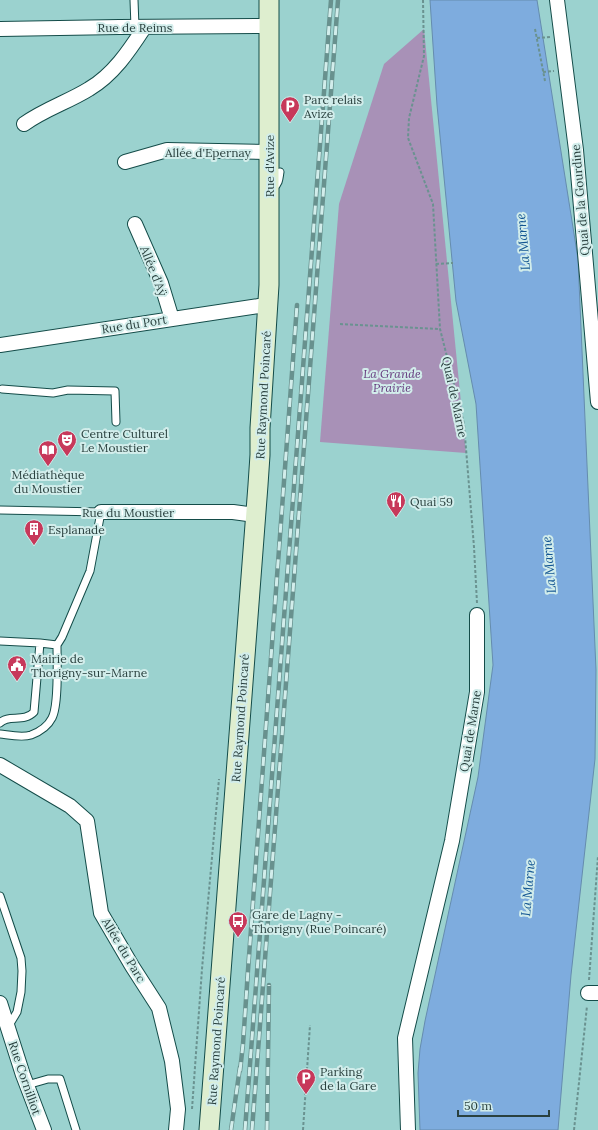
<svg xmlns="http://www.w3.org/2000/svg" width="598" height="1130" viewBox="0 0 598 1130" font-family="Lora,serif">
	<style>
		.green { fill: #a891b7 }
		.water { fill: #7eacde; stroke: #658cae }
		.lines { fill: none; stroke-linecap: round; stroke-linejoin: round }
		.lane-casing { stroke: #144c49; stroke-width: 9 }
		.street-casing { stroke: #144c49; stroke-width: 16 }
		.secondary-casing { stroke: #144c49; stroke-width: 21 }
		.path { stroke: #6a9290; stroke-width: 2; stroke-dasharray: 3 2; stroke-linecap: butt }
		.lane { stroke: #fff; stroke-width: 7 }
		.street { stroke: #fff; stroke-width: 14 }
		.secondary { stroke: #deeecf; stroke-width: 19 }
		.rail-casing { stroke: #68918e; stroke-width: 4.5 }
		.rail { stroke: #d2edeb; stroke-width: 3; stroke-dasharray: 9; stroke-linecap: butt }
		.labels { text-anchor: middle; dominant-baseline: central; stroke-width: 4; stroke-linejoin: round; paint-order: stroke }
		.street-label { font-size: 12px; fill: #2a413f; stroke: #d2edeb }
		.poi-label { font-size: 12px; fill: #2a413f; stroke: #d2edeb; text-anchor: start }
		.park-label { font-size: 12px; font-style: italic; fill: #64387d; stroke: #d2edeb }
		.water-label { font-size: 13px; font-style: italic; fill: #135592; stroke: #d2edeb }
	</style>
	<rect width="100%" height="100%" fill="#9bd2cf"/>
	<path class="green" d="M424 29 466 453 320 442 339 204 384 64Z"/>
	<path class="water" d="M430 0H537L578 259 596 670 595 759 571 975 558 1130H420L418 1073 420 1049 425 1021 478 777 493 665 476 404 456 301 437 105Z"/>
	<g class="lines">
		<g class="lane-casing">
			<path id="lane" d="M134 0 135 27
				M274 187C279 184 279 178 280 172
				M2 389 53 393 68 390 115 391 116 422
				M0 510 101 512 90 571 62 637 57 645C57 661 59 705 52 718 48 726 39 732 31 735 22 738 9 735 0 734
				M0 641 40 643
				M0 723C8 714 24 723 34 712L40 643 57 645
				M0 896 21 958 22 971 21 992 17 1012 8 1027
				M27 1085 48 1079H60L76 1130"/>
		</g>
		<g class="street-casing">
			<path id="street" d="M557 0 576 150 598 402
				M0 29 119 27 269 26
				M24 124C45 109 68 102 89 89 113 75 129 51 144 28
				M125 162 167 150 269 152
				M135 224 161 283 172 319
				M0 345 259 306H268
				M101 512H233L255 515
				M0 765 70 806 87 821 101 913 132 966 159 1008 172 1061 178 1109 176 1130
				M588 993H598
				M0 1003 23 1075 44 1130
				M408 1130 405 1038 452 841 477 692V615"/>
		</g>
		<g class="secondary-casing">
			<path id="secondary" d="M209 1130 258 485 260 455V428L269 285V0"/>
		</g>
		<path class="path" d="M423 0 424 56 409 118 408 138 433 204 440 329 464 424 474 547 477 603
			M535 29 545 81
			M537 38 550 37
			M543 72 554 71
			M436 264 453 263
			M340 324 440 329
			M589 980 598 856
			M192 1109 202 969 219 779
			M303 1130 310 1025
			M574 1130 587 1006"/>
		<use href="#lane" class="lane"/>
		<use href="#street" class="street"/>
		<use href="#secondary" class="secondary"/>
		<g class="rail-casing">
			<path id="rail" d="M240 1071 243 1044 248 970 297 305
				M231 1130 240 1067
				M245 1130 331 0
				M252 1130 338 0
				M267 1130 269 985"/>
		</g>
		<use href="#rail" class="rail"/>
	</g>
	<defs>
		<g id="parking-pin" transform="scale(1)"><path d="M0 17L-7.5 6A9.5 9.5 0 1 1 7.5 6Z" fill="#c7385a" stroke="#d2edeb"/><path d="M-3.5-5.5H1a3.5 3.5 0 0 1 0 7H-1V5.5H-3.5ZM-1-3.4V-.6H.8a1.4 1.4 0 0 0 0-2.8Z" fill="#fff"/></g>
		<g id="theatre-pin" transform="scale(1)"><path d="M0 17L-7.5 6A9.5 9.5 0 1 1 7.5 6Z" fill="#c7385a" stroke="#d2edeb"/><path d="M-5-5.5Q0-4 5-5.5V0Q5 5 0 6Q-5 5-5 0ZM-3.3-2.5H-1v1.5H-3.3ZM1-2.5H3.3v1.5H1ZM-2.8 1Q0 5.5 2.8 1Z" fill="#fff"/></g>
		<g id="library-pin" transform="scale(1)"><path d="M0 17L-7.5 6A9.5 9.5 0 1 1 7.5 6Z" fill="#c7385a" stroke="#d2edeb"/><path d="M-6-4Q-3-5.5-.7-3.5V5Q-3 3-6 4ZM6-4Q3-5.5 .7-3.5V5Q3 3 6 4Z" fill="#fff"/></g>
		<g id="restaurant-pin" transform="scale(1)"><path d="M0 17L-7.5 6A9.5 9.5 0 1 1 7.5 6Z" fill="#c7385a" stroke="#d2edeb"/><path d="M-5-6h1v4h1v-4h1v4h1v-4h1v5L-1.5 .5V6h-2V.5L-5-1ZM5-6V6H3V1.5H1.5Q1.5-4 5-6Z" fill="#fff"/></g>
		<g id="building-pin" transform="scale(1)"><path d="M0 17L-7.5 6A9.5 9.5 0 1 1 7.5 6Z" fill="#c7385a" stroke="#d2edeb"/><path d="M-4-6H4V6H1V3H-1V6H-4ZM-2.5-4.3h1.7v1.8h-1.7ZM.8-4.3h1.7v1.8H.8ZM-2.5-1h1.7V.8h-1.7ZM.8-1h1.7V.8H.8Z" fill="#fff"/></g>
		<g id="civic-pin" transform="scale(1)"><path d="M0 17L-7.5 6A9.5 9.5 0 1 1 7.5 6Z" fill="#c7385a" stroke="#d2edeb"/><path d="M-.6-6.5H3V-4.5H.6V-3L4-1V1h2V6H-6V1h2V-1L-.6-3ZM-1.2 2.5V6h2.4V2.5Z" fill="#fff"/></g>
		<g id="bus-pin" transform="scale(1)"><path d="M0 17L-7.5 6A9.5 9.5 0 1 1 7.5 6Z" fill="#c7385a" stroke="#d2edeb"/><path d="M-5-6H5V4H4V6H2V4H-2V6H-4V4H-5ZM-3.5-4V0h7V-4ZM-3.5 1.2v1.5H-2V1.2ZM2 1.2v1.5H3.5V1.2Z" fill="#fff"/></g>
	</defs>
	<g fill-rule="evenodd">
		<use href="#parking-pin" x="290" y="106"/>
		<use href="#theatre-pin" x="67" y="440"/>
		<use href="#library-pin" x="48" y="450"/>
		<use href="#restaurant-pin" x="396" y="501"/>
		<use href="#building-pin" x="34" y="529"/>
		<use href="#civic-pin" x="17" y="665"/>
		<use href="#bus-pin" x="238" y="921"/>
		<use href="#parking-pin" x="306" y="1078"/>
	</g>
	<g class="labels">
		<g class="street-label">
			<text x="135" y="27">Rue de Reims</text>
			<text x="208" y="152">Allée d'Epernay</text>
			<text transform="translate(269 166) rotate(-90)">Rue d'Avize</text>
			<text transform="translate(580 200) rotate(-95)">Quai de la Gourdine</text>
			<text transform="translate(154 271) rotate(68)">Allée d'Aÿ</text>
			<text transform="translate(134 324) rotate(-9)">Rue du Port</text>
			<text transform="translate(263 395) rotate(-87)">Rue Raymond Poincaré</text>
			<text transform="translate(455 397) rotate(78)">Quai de Marne</text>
			<text x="128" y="512">Rue du Moustier</text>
			<text transform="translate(240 718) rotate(-86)">Rue Raymond Poincaré</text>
			<text transform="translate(470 731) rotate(-81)">Quai de Marne</text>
			<text transform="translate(124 950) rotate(59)">Allée du Parc</text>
			<text transform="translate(216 1041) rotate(-86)">Rue Raymond Poincaré</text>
			<text transform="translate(25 1078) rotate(71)">Rue Cornilliot</text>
		</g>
		<g class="poi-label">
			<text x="304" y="99">Parc relais<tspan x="304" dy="14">Avize</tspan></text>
			<text x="81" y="433">Centre Culturel<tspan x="81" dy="14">Le Moustier</tspan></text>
			<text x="48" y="474" text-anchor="middle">Médiathèque<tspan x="48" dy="14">du Moustier</tspan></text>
			<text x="410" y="501">Quai 59</text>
			<text x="48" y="529">Esplanade</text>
			<text x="31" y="658">Mairie de<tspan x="31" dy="14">Thorigny-sur-Marne</tspan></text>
			<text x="252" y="914">Gare de Lagny -<tspan x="252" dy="14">Thorigny (Rue Poincaré)</tspan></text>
			<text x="320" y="1071">Parking<tspan x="320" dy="14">de la Gare</tspan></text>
		</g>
		<g class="park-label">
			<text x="392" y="373">La Grande<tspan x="392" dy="14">Prairie</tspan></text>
		</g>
		<g class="water-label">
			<text transform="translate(523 242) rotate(-95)">La Marne</text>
			<text transform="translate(549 565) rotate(-95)">La Marne</text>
			<text transform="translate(528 888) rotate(-85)">La Marne</text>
		</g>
	</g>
	<path d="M458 1110v6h91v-6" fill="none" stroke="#2a413f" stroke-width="2"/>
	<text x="464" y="1110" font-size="12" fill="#2a413f" stroke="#d2edeb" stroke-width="3" paint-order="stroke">50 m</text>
</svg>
